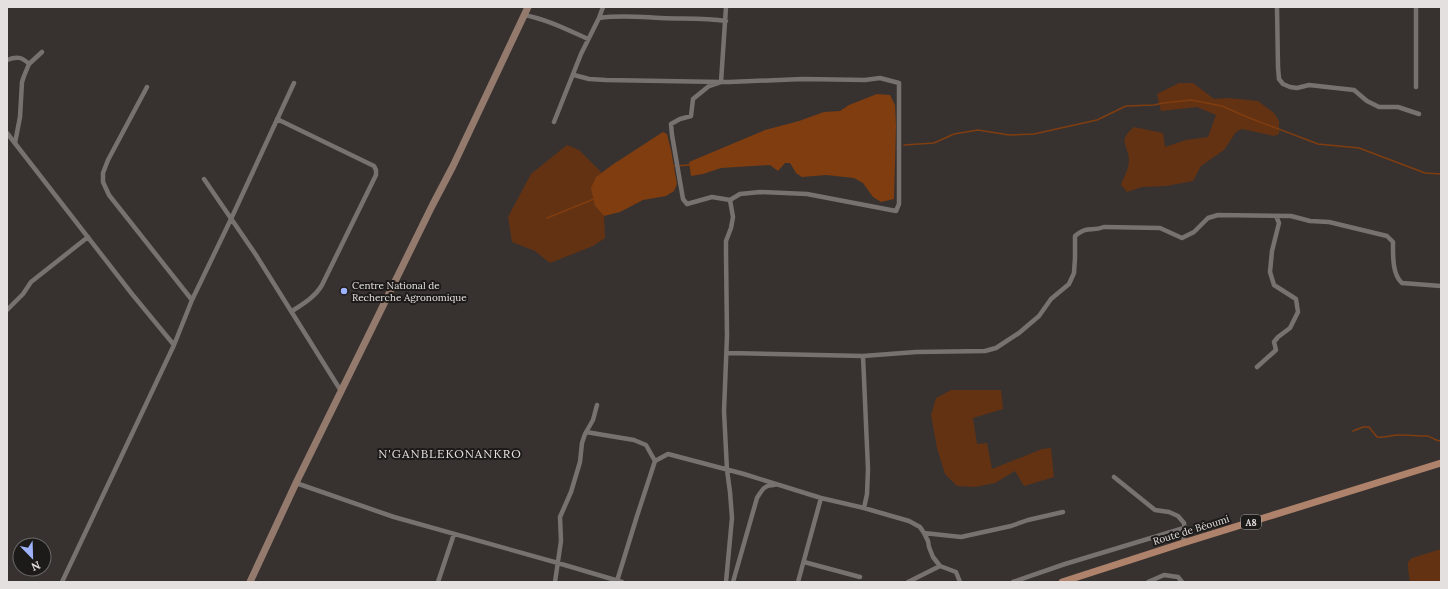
<svg xmlns="http://www.w3.org/2000/svg" width="1448" height="589" viewBox="0 0 1448 589" font-family="Lora,serif">
	<style>
		.green { fill: #633213 }
		.water { fill: #803d10 }
		.lines { fill: none; stroke-linecap: round; stroke-linejoin: round }
		.stream { stroke: #803d10; stroke-width: 1.5 }
		.street { stroke: #77726f; stroke-width: 4.5 }
		.secondary { stroke: #937a6d; stroke-width: 7 }
		.primary { stroke: #af836b; stroke-width: 7 }
		.poi-dot { fill: #9fb3fd; stroke: #1d1b19; stroke-width: 1.5 }
		.labels { text-anchor: middle; dominant-baseline: central; stroke-width: 4; stroke-linejoin: round; paint-order: stroke }
		.shield { fill: #1d1b19; stroke: #a8a5a4; stroke-width: 1 }
		.shield-label { font-size: 9px; font-weight: bold; fill: #e3e0df }
		.poi-label { font-size: 10px; fill: #e3e0df; stroke: #1d1b19; text-anchor: start }
		.street-label { font-size: 10px; fill: #e3e0df; stroke: #1d1b19 }
		.quarter-label { font-size: 12px; letter-spacing: 1px; fill: #e3e0df; stroke: #1d1b19 }
	</style>
	<rect width="100%" height="100%" fill="#373230"/>
	<path class="green" d="M1179 83H1193L1214 99 1228 98 1258 101 1274 113 1279 121V134L1274 136 1242 129 1236 132 1224 150 1201 166 1193 181 1166 186 1142 187 1127 192 1121 185C1123 178 1129 169 1129 161 1129 145 1116 142 1134 127L1163 133 1165 147 1186 140 1208 137 1216 115 1197 107 1161 111 1157 94Z
		M567 145 579 150 602 173 596 177 595 206 604 216 605 238 593 246 550 263 535 251 512 242 508 217 531 174Z
		M951 390H1001L1003 409 973 418 977 444 987 443 992 469 1042 449 1051 448 1054 477 1024 486 1015 471 995 483 975 487 957 486 945 474 937 448 931 415 936 398Z
		M1441 549V582H1410L1408 569V562L1412 558Z"/>
	<path class="water" d="M877 94 890 95 895 105 896 126 894 199 881 202 873 197 863 183 854 178 826 175 802 177 796 173 790 163H785L778 171 770 165 721 168 703 174 691 176 689 162 765 130 799 121 824 112 840 111 849 105Z
		M663 132 667 134 671 150 677 184 674 191 666 196 643 200 620 212 604 216 595 206 591 188 596 177 612 165Z"/>
	<g class="lines">
		<path class="stream" d="M904 145 934 143 954 134 978 130 1009 135 1034 134 1097 120 1126 106 1154 105 1163 103 1191 100 1222 106 1247 117 1318 144 1359 148 1425 173 1441 174
			M672 166 690 165
			M547 218 594 199
			M1353 431 1363 427H1369L1377 437C1384 438 1391 435 1399 435 1408 435 1418 436 1427 436 1433 437 1435 441 1441 441"/>
		<path class="street" d="M1277 7 1278 67 1279 79 1283 84 1290 87 1297 88 1309 85 1354 90 1367 101 1379 107H1398L1419 114
			M1416 7V87
			M524 15C546 19 568 30 588 39
			M599 18C622 15 639 17 661 18 683 19 704 18 726 21
			M7 60C17 56 22 57 29 64
			M574 75 589 79 606 80 721 82H729L803 79 865 80 880 78 899 83V204L896 211 807 194 760 192 740 194 730 200 712 197 687 204 683 199 672 135 671 124 680 119 691 116 693 99 709 86 721 82 726 7
			M277 119 374 166 376 170V175L322 285C315 297 303 304 292 311
			M554 122 581 54 599 18 603 7
			M7 133 132 294 174 345
			M15 143 20 117 22 82 24 76 29 64 42 52
			M204 179 256 255 341 391
			M192 300 231 219 294 83
			M7 310 23 294 31 282 88 237
			M727 353 863 356 916 352 985 351 996 348 1019 333 1039 316 1051 299 1069 284 1074 273 1075 258V236C1089 225 1090 232 1104 227L1160 228 1182 238 1194 232 1208 218 1218 215 1291 216 1310 221 1329 222 1387 236 1393 242C1393 255 1392 274 1402 283L1441 286
			M863 356 868 469 867 494 864 508
			M1257 367 1276 350 1274 342 1278 337 1290 328 1298 312 1296 299 1274 285 1270 272 1272 251 1279 223 1276 216
			M586 432 634 440 646 445 655 461 668 454 744 474 821 498 864 508 909 521 920 527 924 533 928 541 929 547 933 557 940 566 956 572 960 582
			M1114 477 1155 510 1169 512 1178 516 1184 523 1185 531 1183 543
			M296 483 394 517 558 563 622 582
			M924 533 961 537 1011 526 1028 520 1063 512
			M804 562 860 577
			M617 581 637 516 655 461
			M62 582 174 345 192 300 109 195 103 182V173L108 160 147 87
			M438 582 454 534
			M555 582 561 541 560 517 571 492 580 462 582 443 585 434 593 420 597 405
			M726 582 732 518 730 492 727 470 724 411 727 336 726 253V241L731 228 733 217 730 200
			M733 582 757 498C762 490 764 485 774 485
			M798 582 821 498
			M908 582 940 566
			M1013 582 1065 564 1184 528
			M1148 582 1164 575 1178 577 1182 582"/>
		<path class="secondary" d="M250 582 296 483 432 206 453 166 528 7"/>
		<path class="primary" d="M1062 582 1183 543 1441 463"/>
	</g>
	<circle class="poi-dot" cx="344" cy="291" r="4"/>
	<g class="labels">
		<rect class="shield" x="1241" y="515" width="20" height="14" rx="3"/>
		<g class="shield-label">
			<text x="1251" y="522">A8</text>
		</g>
		<g class="poi-label">
			<text x="352" y="285">Centre National de<tspan x="352" dy="12">Recherche Agronomique</tspan></text>
		</g>
		<g class="street-label">
			<text transform="translate(1191 530) rotate(-17)">Route de Béoumi</text>
		</g>
		<g class="quarter-label">
			<text x="450" y="453">N'GANBLEKONANKRO</text>
		</g>
	</g>
	<rect width="1448" height="589" fill="none" stroke="#e3e0df" stroke-width="16"/>
	<g transform="translate(32 557) rotate(157)"><circle r="19" fill="#1d1b19" stroke="#6c6a68"/>
	<path d="M0-3L7 15L0 10L-7 15Z" fill="#9fb3fd"/>
	<text y="-6" font-size="11" font-weight="bold" text-anchor="middle" fill="#e3e0df">N</text>
	</g>
</svg>
